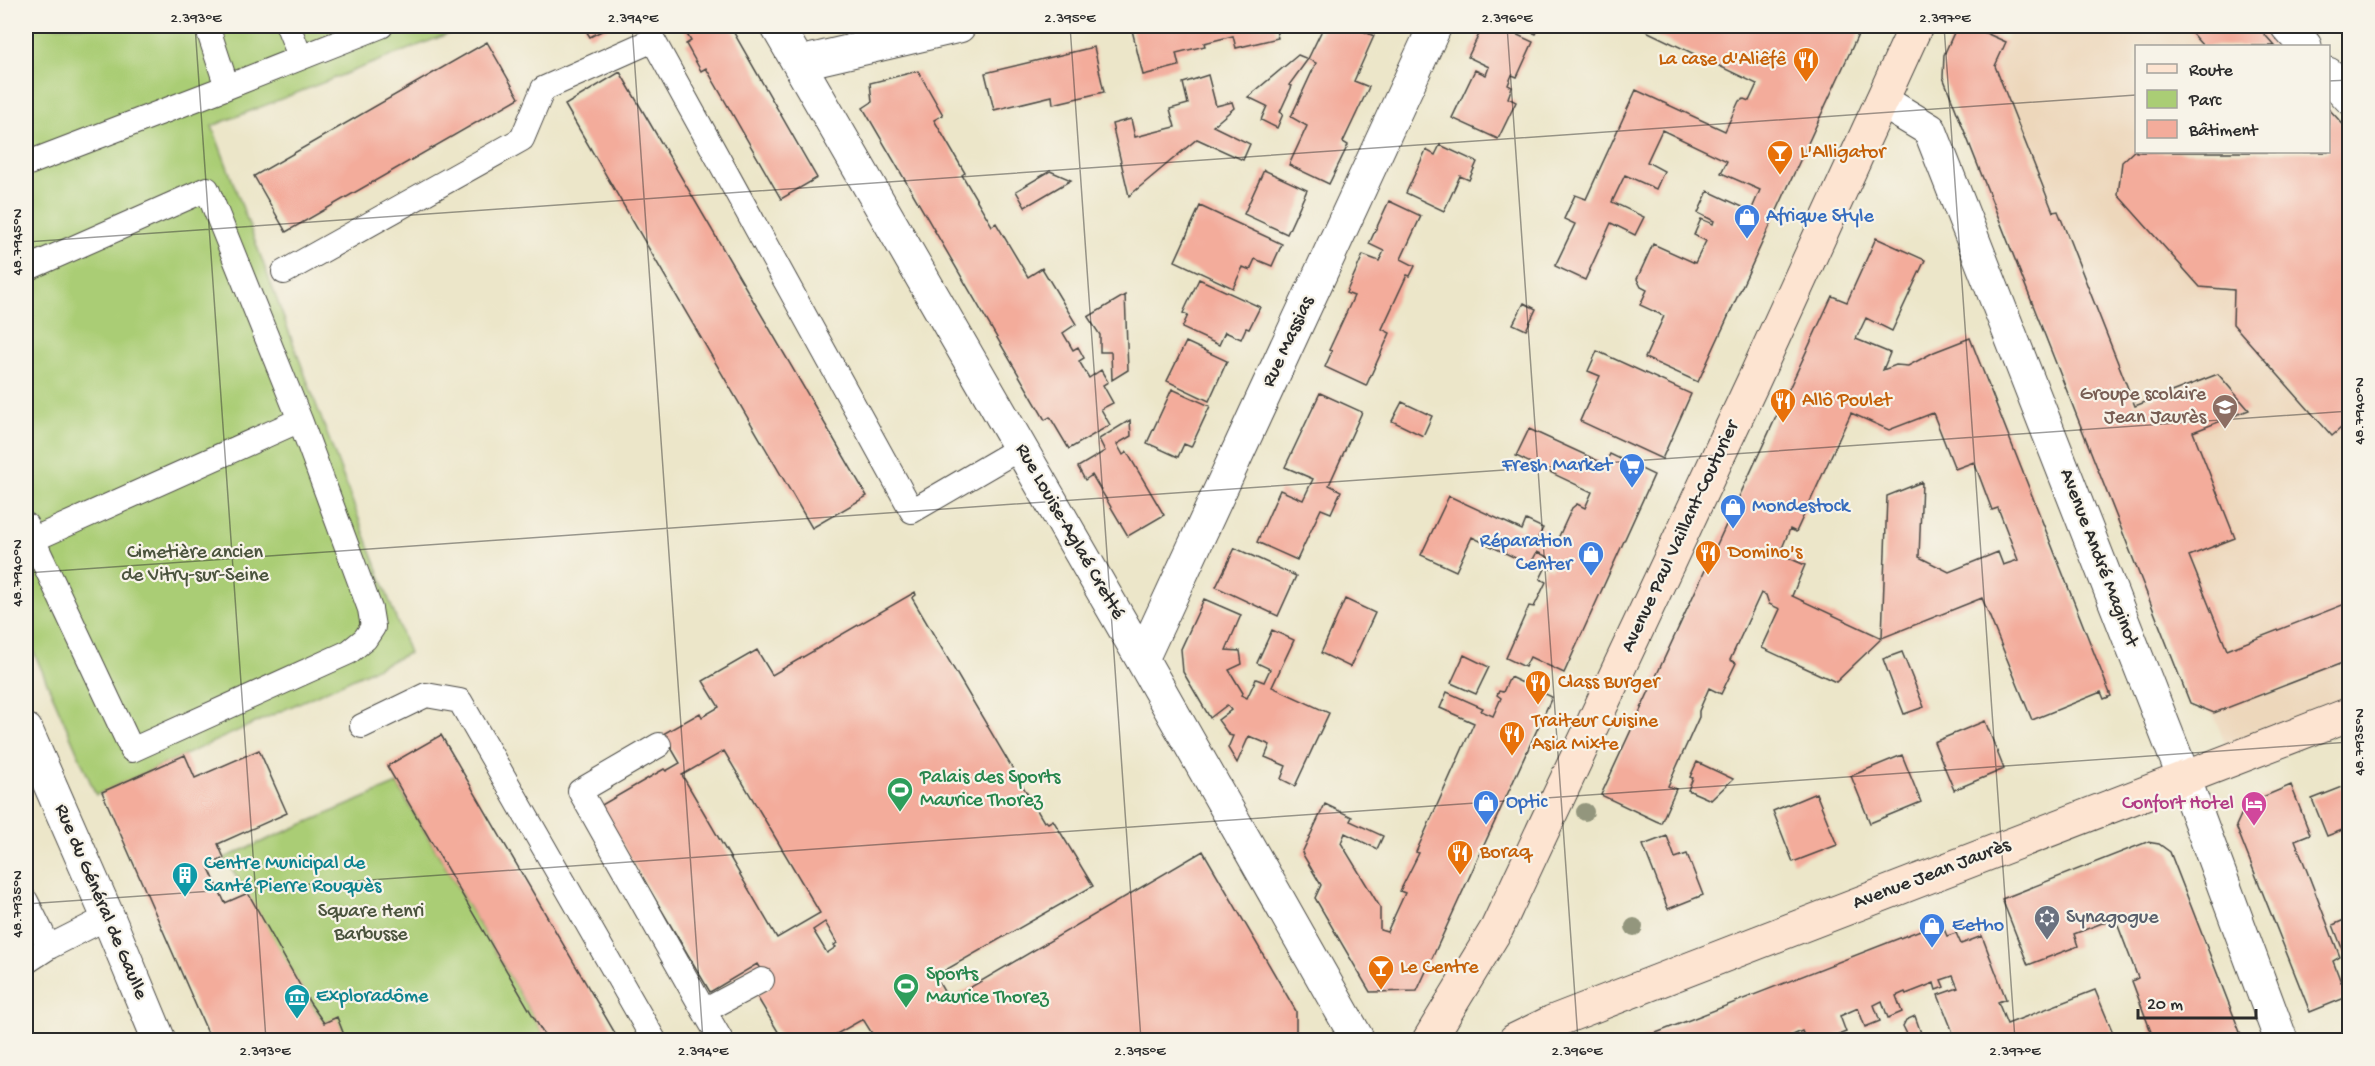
<svg xmlns="http://www.w3.org/2000/svg" width="2375" height="1066" viewBox="0 0 2375 1066" font-family="'Gochi Hand',sans-serif">
	<style>
		.built { fill: #edd7bb }
		.green { fill: #aacd75; stroke: #6a7c50; stroke-width: 1.5 }
		.building { fill: #f3ac9b; fill-rule: evenodd }
		.lines { fill: none; stroke-linecap: round; stroke-linejoin: round }
		.service-casing { stroke: #484743; stroke-width: 26 }
		.minor-casing { stroke: #484743; stroke-width: 35 }
		.secondary-casing { stroke: #484743; stroke-width: 35 }
		.service { stroke: #fff; stroke-width: 24 }
		.minor { stroke: #fff; stroke-width: 33 }
		.secondary { stroke: #fde4d1; stroke-width: 33 }
		.tree { fill: #93967d }
		.ticks { fill: none; stroke: #2b2b2b; stroke-width: 1.5; stroke-opacity: 0.45 }
		.labels { text-anchor: middle; dominant-baseline: central; stroke-width: 4.5; stroke-linejoin: round; paint-order: stroke }
		.food-label { font-size: 20px; fill: #c56008; stroke: #f7f3e8; text-anchor: start }
		.shop-label { font-size: 20px; fill: #366cbe; stroke: #f7f3e8; text-anchor: start }
		.street-label { font-size: 20px; fill: #2b2b2b; stroke: #f7f3e8 }
		.education-label { font-size: 20px; fill: #785e54; stroke: #f7f3e8; text-anchor: end }
		.park-label { font-size: 20px; fill: #4b543e; stroke: #f7f3e8 }
		.leisure-label { font-size: 20px; fill: #27864d; stroke: #f7f3e8; text-anchor: start }
		.hotel-label { font-size: 20px; fill: #b23c85; stroke: #f7f3e8; text-anchor: end }
		.culture-label { font-size: 20px; fill: #0d838f; stroke: #f7f3e8; text-anchor: start }
		.worship-label { font-size: 20px; fill: #5b616d; stroke: #f7f3e8; text-anchor: start }
		.neatline { fill: none; stroke: #2b2b2b; stroke-width: 2 }
		.ticks-label { font-size: 15px; text-anchor: middle; fill: #2b2b2b }
	</style>
	<rect width="100%" height="100%" fill="#f7f3e8"/>
	<filter id="ink" filterUnits="userSpaceOnUse"><feTurbulence type="fractalNoise" baseFrequency=".0167" numOctaves="2"/><feDisplacementMap in="SourceGraphic" scale="12" xChannelSelector="R" yChannelSelector="G"/><feConvolveMatrix kernelMatrix="1 2 1 2 8 2 1 2 1" color-interpolation-filters="sRGB"/></filter>
	<filter id="wash" filterUnits="userSpaceOnUse"><feTurbulence type="fractalNoise" baseFrequency=".008" numOctaves="4" result="noise"/><feDisplacementMap in="SourceGraphic" scale="24" xChannelSelector="R" yChannelSelector="G"/><feGaussianBlur stdDeviation="1.35" result="paint"/><feColorMatrix in="noise" values="0 0 0 0 0 0 0 0 0 0 0 0 0 0 0 0 0 1.4 0 .05"/><feComposite in="paint" operator="in"/></filter>
	<g filter="url(#wash)">
		<rect width="100%" height="100%" fill="#ece6c9"/>
		<path class="built" d="M2011 26H2231L2249 46H2136V152H2328L2349 162V699L2226 746 1975 112Z"/>
		<path class="green" d="M26 26H468L212 126 409 653 96 795 26 634Z
			M397 784 547 1040H346L337 1018 324 1023C287 970 261 911 224 858Z"/>
		<g id="blocks">
			<path class="building" d="M583 26H611L590 37Z
				M682 26H730L817 178 781 199 706 68 701 71 686 44 691 41Z
				M1131 26H1275L1278 38 1236 48 1233 36 1204 43 1205 46 1176 53 1179 66 1143 75Z
				M1324 26H1352L1374 36 1354 81 1369 87 1343 142 1348 145 1329 184 1289 165 1307 126 1291 117 1316 63 1308 59Z
				M1362 26H1378L1368 33Z
				M1483 26H1498L1533 42 1517 77 1512 75 1508 85 1512 87 1508 98 1516 102 1498 139 1452 118 1475 70 1486 75 1489 67 1468 57Z
				M1518 26H1540L1536 34Z
				M1647 26H1862L1698 382 1645 358 1664 316 1640 305 1647 290 1641 287 1637 279 1653 244 1695 263 1706 241 1694 235 1701 219 1713 224 1714 221 1698 213 1708 191 1751 211 1760 190 1721 173 1727 161 1662 130 1647 162 1664 171 1656 189 1625 175 1612 202 1644 217 1635 235 1611 223 1585 280 1555 266 1575 224 1564 219 1575 195 1586 199 1636 90 1725 131 1739 101 1744 99 1749 101 1757 84 1644 30Z
				M1957 26H1970L2006 42 1995 66 2053 212 2058 211 2135 406 2218 374 2249 410 2193 432 2235 538 2189 556 2227 650 2350 602V660L2214 713 2190 703 1943 77 1944 55Z
				M2185 26H2257L2275 46H2203Z
				M487 42 519 98 286 232 254 176Z
				M1094 47 1104 92 1053 104 1052 96 994 110 985 73Z
				M1298 55 1308 59 1289 85 1292 86 1280 112 1283 114 1277 128 1261 120 1267 106 1248 97Z
				M918 71 943 115 934 120 965 173 962 175 992 226 996 223 1028 277 1042 268 1076 324 1063 333 1073 350 1078 347 1084 358 1079 361 1089 378 1101 370 1108 382 1103 385 1113 403 1101 409 1110 425 1069 449 1050 417 1045 420 863 108 872 102 870 83Z
				M620 72 867 496 812 528 565 105Z
				M1208 75 1216 106 1232 102 1234 108 1213 126 1250 144 1243 160 1197 139 1129 196 1112 124 1131 119 1135 137 1175 127 1170 109 1188 104 1183 83Z
				M2328 108 2350 132V420L2332 436 2233 324 2234 290 2200 287 2118 195 2122 162 2136 149V152H2328Z
				M1440 145 1477 162 1469 180 1460 176 1444 211 1406 193 1426 150 1435 155Z
				M1264 170 1307 190 1287 234 1244 214Z
				M1050 171 1071 180 1025 207 1016 191Z
				M1389 201 1421 216 1401 259 1415 266 1410 276 1407 275 1382 329 1390 333 1366 386 1325 367 1332 351 1329 350 1354 296 1346 293 1363 255 1379 261 1384 251 1369 244Z
				M1200 206 1282 244 1272 266 1255 259 1250 270 1243 267 1233 288 1175 261Z
				M1876 238 1925 260 1892 331 1866 318 1856 339 1890 353 1883 370 1896 365 1908 366 1934 352 1970 338 2111 696 2104 699 2101 692 2032 720 1982 598 1882 638 1887 496 1922 482 1919 557 1949 572 1998 552 2003 565 2018 560 1998 508 1992 510 1974 462 1955 469 1933 413 1889 430 1851 413 1796 532 1790 529 1782 548 1787 550 1784 556 1805 565 1792 596 1882 638 1836 682 1762 648 1780 609 1769 604 1766 595 1761 593 1730 660 1736 663 1721 694 1709 688 1699 711V717L1668 786 1676 789 1661 823 1656 821 1601 795 1832 296 1847 302Z
				M1199 279 1260 307 1249 329 1246 328 1241 339 1225 332 1219 345 1182 328 1188 315 1183 313Z
				M1125 295 1128 370 1112 380 1111 352H1100V335L1088 317Z
				M1524 303 1536 309 1526 330 1513 324Z
				M1186 342 1227 361 1209 401 1167 381Z
				M1597 351 1691 394 1662 459 1580 421 1600 376 1588 371Z
				M1172 389 1210 406 1191 447 1184 444 1178 457 1147 443Z
				M1320 393 1362 412 1329 485 1341 491 1331 513 1321 509 1297 560 1257 542 1280 490 1303 500 1313 479 1285 467Z
				M1402 402 1432 416 1423 436 1392 421Z
				M1130 420 1131 436 1117 444 1123 455 1127 452 1164 515 1128 536 1092 475 1085 480 1078 467 1105 451 1099 439Z
				M1529 429 1605 464 1610 454 1654 475 1564 673 1530 657 1525 667 1506 658 1529 606 1534 607 1546 582 1540 579 1546 567 1551 569 1553 565 1548 557 1537 552 1530 565 1472 537 1456 571 1421 555 1449 496 1522 530 1526 520 1543 528 1538 538 1555 545 1572 508 1577 504 1585 508 1592 492 1516 456Z
				M1235 548 1296 576 1278 616 1216 587Z
				M915 592 916 595 912 598 1044 822 1046 821 1048 823 1053 820 1093 886 935 976 949 1000 1203 851 1296 1011V1036L1271 1040H876L863 1019 826 1040H783L756 995 771 987 757 964 710 992 600 806 664 769 666 771 680 763 663 734 700 713 702 717 719 707 703 681 757 650 772 675ZM724 751 820 913 777 938 682 775ZM825 922 837 943 834 945 836 947 827 953 813 930Z
				M1204 599 1241 615 1226 650 1240 651 1242 664 1229 670 1243 693 1241 695 1247 698 1256 679 1264 682 1270 669 1257 663 1272 630 1294 640 1272 687 1329 713 1295 786 1281 779 1286 766 1265 757 1270 745 1249 736 1237 763 1228 748 1233 736 1229 735 1218 720 1231 710 1227 705 1210 718 1183 672 1181 649Z
				M1345 599 1375 613 1350 667 1321 653Z
				M1902 652 1924 707 1904 714 1883 659Z
				M1464 655 1489 667 1476 694 1451 683Z
				M1510 677 1552 697 1417 991 1370 992 1315 898 1321 885 1302 853 1325 804 1352 817 1350 821 1383 836 1377 849 1345 833 1341 843 1380 907V930L1387 932 1405 893 1400 891 1419 853 1416 852 1474 723 1440 708 1447 692 1483 708 1481 711 1493 716 1501 698 1497 695 1499 691 1503 692Z
				M1985 721 2004 769 1954 790 1934 742Z
				M441 735 619 1040H547L387 766Z
				M259 750 287 813 218 844 224 858 208 866 225 903 248 893 310 1003 324 1023 337 1017 346 1040H211L102 792 185 755 195 778Z
				M1902 755 1921 802 1870 823 1851 776Z
				M1697 762 1733 779 1711 800 1688 790 1693 778 1690 777Z
				M2350 784V827L2327 836 2312 799Z
				M2291 785 2310 834 2295 840 2340 957 2333 961 2341 982 2349 978V1003L2347 997 2310 1012 2236 826 2246 804Z
				M1816 793 1837 845 1793 862 1773 811Z
				M1667 836 1675 858 1687 854 1703 895 1668 909 1643 845Z
				M2147 842 2159 844 2170 852 2243 1040H2154L2132 981 2138 978 2115 918 2074 934 2078 946 2028 965 2002 899Z
				M2344 920 2350 933 2349 959 2347 954 2345 956 2333 925Z
				M1941 922 1947 936 1956 933 1961 944 1982 936 2006 999 1998 1002 2007 1024 2095 990 2116 1040H1956L1938 995 1958 988 1953 976 1941 980 1944 987 1936 990 1934 983 1906 994 1905 992 1896 996 1902 1012 1888 1018 1882 1001 1874 1005 1880 1021 1865 1027 1858 1008 1840 1016 1846 1032 1825 1040H1806L1802 1031 1793 1035 1795 1040H1638Z
				M1915 1016 1921 1033 1909 1038 1903 1026 1906 1020Z
				M2350 1030V1040H2323Z"/>
		</g>
	</g>
	<g filter="url(#ink)">
		<use href="#blocks" fill-opacity="0" stroke="#484743" stroke-width="1.5"/>
		<g class="lines">
			<g class="service-casing">
				<path id="service" d="M207 26 227 87
					M288 26 300 56
					M26 164 227 87 381 26
					M26 269 207 189 300 420 370 609 373 627 365 639 349 652 132 750 26 525
					M284 272 522 139 543 89 653 40 912 511 1020 448
					M32 540 300 420
					M362 726 426 695 460 701 654 1040
					M659 745 580 791 704 1011
					M26 901 49 947
					M26 962 49 947 108 917
					M721 1040 704 1011 762 980"/>
			</g>
			<g class="minor-casing">
				<path id="minor" d="M777 26 1142 659 1358 1040
					M2287 26 2305 46
					M800 63 959 26
					M2328 74 2350 98
					M1882 101 1930 130 2184 778 2281 1040
					M1142 659 1435 26
					M26 730 108 917 159 1040"/>
			</g>
			<g class="secondary-casing">
				<path id="secondary" d="M1429 1040 1497 928 1753 382 1916 26
					M1515 1040 1552 1022 2350 714"/>
			</g>
			<use href="#service" class="service"/>
			<use href="#minor" class="minor"/>
			<use href="#secondary" class="secondary"/>
		</g>
		<g class="tree">
			<circle cx="1585" cy="812" r="9"/>
			<circle cx="1634" cy="927" r="9"/>
		</g>
	</g>
	<path class="ticks" d="M195 26 266 1040M632 26 703 1040M1070 26 1141 1040M1507 26 1578 1040M1944 26 2015 1040M2328 81 2350 80M26 242 2136 95M26 573 2350 411M26 904 2350 742"/>
	<defs>
		<g id="restaurant-pin" transform="scale(1.35)"><path d="M0 17L-7.5 6A9.5 9.5 0 1 1 7.5 6Z" fill="#e8710a" stroke="#f7f3e8"/><path d="M-5-6h1v4h1v-4h1v4h1v-4h1v5L-1.5 .5V6h-2V.5L-5-1ZM5-6V6H3V1.5H1.5Q1.5-4 5-6Z" fill="#fff"/></g>
		<g id="bar-pin" transform="scale(1.35)"><path d="M0 17L-7.5 6A9.5 9.5 0 1 1 7.5 6Z" fill="#e8710a" stroke="#f7f3e8"/><path d="M-6-5H6L.8 .8V4.5H3.5V6h-7V4.5H-.8V.8Z" fill="#fff"/></g>
		<g id="shop-pin" transform="scale(1.35)"><path d="M0 17L-7.5 6A9.5 9.5 0 1 1 7.5 6Z" fill="#3f7fe0" stroke="#f7f3e8"/><path d="M-5-2.5h2.3a2.7 3.5 0 0 1 5.4 0H5L5.5 6h-11ZM-1.5-2.5h3a1.5 2.3 0 0 0-3 0Z" fill="#fff"/></g>
		<g id="school-pin" transform="scale(1.35)"><path d="M0 17L-7.5 6A9.5 9.5 0 1 1 7.5 6Z" fill="#8d6e63" stroke="#f7f3e8"/><path d="M0-5L7-2L0 1L-7-2ZM-4 1L0 2.5L4 1V4Q0 6-4 4Z" fill="#fff"/></g>
		<g id="supermarket-pin" transform="scale(1.35)"><path d="M0 17L-7.5 6A9.5 9.5 0 1 1 7.5 6Z" fill="#3f7fe0" stroke="#f7f3e8"/><path d="M-6-5.5h2.5l.6 2H6L4.5 2H-2.5L-4.4-4H-6ZM-1.5 3.2a1.3 1.3 0 1 0 .1 0ZM3 3.2a1.3 1.3 0 1 0 .1 0Z" fill="#fff"/></g>
		<g id="stadium-pin" transform="scale(1.35)"><path d="M0 17L-7.5 6A9.5 9.5 0 1 1 7.5 6Z" fill="#2e9e5b" stroke="#f7f3e8"/><path d="M0-5a6.5 5 0 1 0 0 10a6.5 5 0 1 0 0-10ZM-3.5-1.8h7v3.6h-7Z" fill="#fff"/></g>
		<g id="hotel-pin" transform="scale(1.35)"><path d="M0 17L-7.5 6A9.5 9.5 0 1 1 7.5 6Z" fill="#d1479c" stroke="#f7f3e8"/><path d="M-6-4.5h1.5V1H6V5H4.5V3h-9V5H-6ZM-4 0a1.8 1.8 0 1 1 3.6 0ZM.5 0V-2.5h3Q6-2.5 6 0Z" fill="#fff"/></g>
		<g id="building-pin" transform="scale(1.35)"><path d="M0 17L-7.5 6A9.5 9.5 0 1 1 7.5 6Z" fill="#0f9aa8" stroke="#f7f3e8"/><path d="M-4-6H4V6H1V3H-1V6H-4ZM-2.5-4.3h1.7v1.8h-1.7ZM.8-4.3h1.7v1.8H.8ZM-2.5-1h1.7V.8h-1.7ZM.8-1h1.7V.8H.8Z" fill="#fff"/></g>
		<g id="synagogue-pin" transform="scale(1.35)"><path d="M0 17L-7.5 6A9.5 9.5 0 1 1 7.5 6Z" fill="#6b7280" stroke="#f7f3e8"/><path d="M0-6.5L5.6 3.2H-5.6ZM0 6.5L5.6-3.2H-5.6Z" fill="#fff"/></g>
		<g id="museum-pin" transform="scale(1.35)"><path d="M0 17L-7.5 6A9.5 9.5 0 1 1 7.5 6Z" fill="#0f9aa8" stroke="#f7f3e8"/><path d="M0-6L6-3V-2H-6V-3ZM-5-1h2V3h-2ZM-1-1h2V3h-2ZM3-1h2V3H3ZM-6 4H6V6H-6Z" fill="#fff"/></g>
	</defs>
	<g fill-rule="evenodd">
		<use href="#restaurant-pin" x="1806" y="60"/>
		<use href="#bar-pin" x="1780" y="153"/>
		<use href="#shop-pin" x="1747" y="217"/>
		<use href="#restaurant-pin" x="1783" y="401"/>
		<use href="#school-pin" x="2225" y="407"/>
		<use href="#supermarket-pin" x="1632" y="466"/>
		<use href="#shop-pin" x="1733" y="507"/>
		<use href="#restaurant-pin" x="1708" y="553"/>
		<use href="#shop-pin" x="1591" y="554"/>
		<use href="#restaurant-pin" x="1538" y="683"/>
		<use href="#restaurant-pin" x="1512" y="734"/>
		<use href="#stadium-pin" x="900" y="790"/>
		<use href="#shop-pin" x="1486" y="803"/>
		<use href="#hotel-pin" x="2254" y="804"/>
		<use href="#restaurant-pin" x="1460" y="853"/>
		<use href="#building-pin" x="185" y="875"/>
		<use href="#synagogue-pin" x="2047" y="918"/>
		<use href="#shop-pin" x="1932" y="926"/>
		<use href="#bar-pin" x="1381" y="968"/>
		<use href="#stadium-pin" x="906" y="986"/>
		<use href="#museum-pin" x="297" y="997"/>
	</g>
	<g class="labels">
		<g class="food-label">
			<text x="1786" y="60" text-anchor="end">La case d'Aliêfê</text>
			<text x="1800" y="153">L'Alligator</text>
			<text x="1802" y="401">Allô Poulet</text>
			<text x="1728" y="553">Domino's</text>
			<text x="1558" y="683">Class Burger</text>
			<text x="1532" y="722">Traiteur Cuisine<tspan x="1532" dy="23">Asia Mixte</tspan></text>
			<text x="1480" y="853">Boraq</text>
			<text x="1400" y="968">Le Centre</text>
		</g>
		<g class="shop-label">
			<text x="1766" y="217">Afrique Style</text>
			<text x="1612" y="466" text-anchor="end">Fresh Market</text>
			<text x="1752" y="507">Mondestock</text>
			<text x="1572" y="542" text-anchor="end">Réparation<tspan x="1572" dy="23">Center</tspan></text>
			<text x="1506" y="803">Optic</text>
			<text x="1952" y="926">Eetho</text>
		</g>
		<g class="street-label">
			<text transform="translate(1289 342) rotate(-65)">Rue Massias</text>
			<text transform="translate(1069 532) rotate(60)">Rue Louise-Aglaé Cretté</text>
			<text transform="translate(1681 537) rotate(-65)">Avenue Paul Vaillant-Couturier</text>
			<text transform="translate(2098 558) rotate(69)">Avenue André Maginot</text>
			<text transform="translate(1932 875) rotate(-21)">Avenue Jean Jaurès</text>
			<text transform="translate(100 902) rotate(67)">Rue du Général de Gaulle</text>
		</g>
		<g class="education-label">
			<text x="2206" y="395">Groupe scolaire<tspan x="2206" dy="23">Jean Jaurès</tspan></text>
		</g>
		<g class="park-label">
			<text x="195" y="553">Cimetière ancien<tspan x="195" dy="23">de Vitry-sur-Seine</tspan></text>
			<text x="371" y="912">Square Henri<tspan x="371" dy="23">Barbusse</tspan></text>
		</g>
		<g class="leisure-label">
			<text x="920" y="778">Palais des Sports<tspan x="920" dy="23">Maurice Thorez</tspan></text>
			<text x="926" y="975">Sports<tspan x="926" dy="23">Maurice Thorez</tspan></text>
		</g>
		<g class="hotel-label">
			<text x="2234" y="804">Confort Hotel</text>
		</g>
		<g class="culture-label">
			<text x="204" y="864">Centre Municipal de<tspan x="204" dy="23">Santé Pierre Rouquès</tspan></text>
			<text x="316" y="997">Exploradôme</text>
		</g>
		<g class="worship-label">
			<text x="2066" y="918">Synagogue</text>
		</g>
	</g>
	<rect width="2375" height="1066" fill="none" stroke="#f7f3e8" stroke-width="66"/>
	<rect x="2135" y="45" width="195" height="108" fill="#f7f3e8" stroke="#a5a39c" stroke-width="1.5"/>
	<rect x="2147" y="64" width="30" height="9" fill="#fde4d1" stroke="#a5a39c" stroke-width="1.5"/>
	<text x="2189" y="75" font-size="18" fill="#2b2b2b">Route</text>
	<rect x="2147" y="90" width="30" height="18" fill="#aacd75" stroke="#a5a39c" stroke-width="1.5"/>
	<text x="2189" y="105" font-size="18" fill="#2b2b2b">Parc</text>
	<rect x="2147" y="120" width="30" height="18" fill="#f3ac9b" stroke="#a5a39c" stroke-width="1.5"/>
	<text x="2189" y="135" font-size="18" fill="#2b2b2b">Bâtiment</text>
	<path d="M2138 1009v9h118v-9" fill="none" stroke="#2b2b2b" stroke-width="3"/>
	<text x="2147" y="1009" font-size="18" fill="#2b2b2b" stroke="#f7f3e8" stroke-width="4.5" paint-order="stroke">20 m</text>
	<rect x="33" y="33" width="2309" height="1000" class="neatline"/>
	<g class="ticks-label">
		<text x="196" y="22">2.393°E</text>
		<text x="633" y="22">2.394°E</text>
		<text x="1070" y="22">2.395°E</text>
		<text x="1507" y="22">2.396°E</text>
		<text x="1945" y="22">2.397°E</text>
		<text transform="translate(16 242) rotate(-90)" y="5">48.7945°N</text>
		<text transform="translate(2358 411) rotate(-90)" y="5">48.7940°N</text>
		<text transform="translate(16 573) rotate(-90)" y="5">48.7940°N</text>
		<text transform="translate(2358 742) rotate(-90)" y="5">48.7935°N</text>
		<text transform="translate(16 904) rotate(-90)" y="5">48.7935°N</text>
		<text x="265" y="1055">2.393°E</text>
		<text x="703" y="1055">2.394°E</text>
		<text x="1140" y="1055">2.395°E</text>
		<text x="1577" y="1055">2.396°E</text>
		<text x="2015" y="1055">2.397°E</text>
	</g>
</svg>
